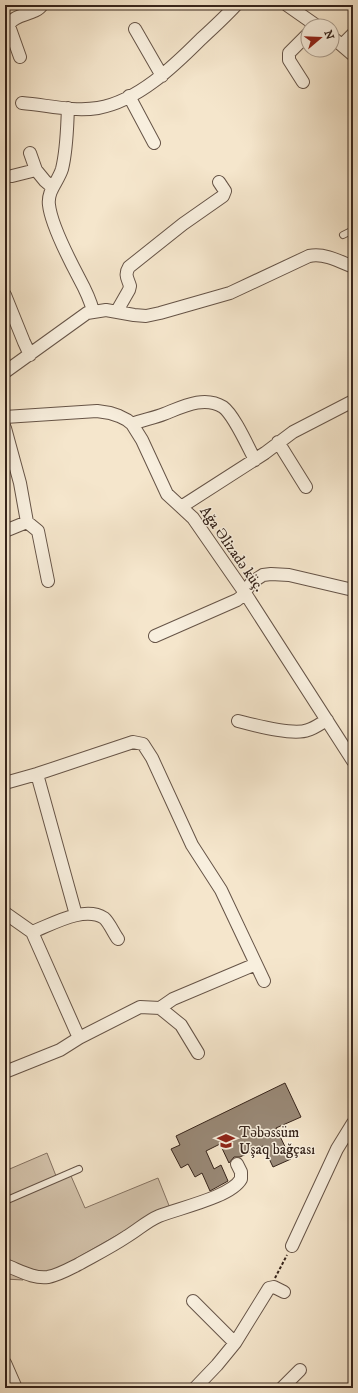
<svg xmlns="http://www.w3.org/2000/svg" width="358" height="1393" viewBox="0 0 358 1393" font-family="'IM FELL DW Pica',serif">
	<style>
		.green { fill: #d5c5ae; stroke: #867464 }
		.building { fill: #998977; stroke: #36241b }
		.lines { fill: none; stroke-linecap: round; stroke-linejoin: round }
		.lane-casing { stroke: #665447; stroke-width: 8 }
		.street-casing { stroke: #665447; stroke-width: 14 }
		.path { stroke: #36241b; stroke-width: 2; stroke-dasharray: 3 2; stroke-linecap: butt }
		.lane { stroke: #f8efde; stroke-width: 6 }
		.street { stroke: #f8efde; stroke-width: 12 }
		.labels { text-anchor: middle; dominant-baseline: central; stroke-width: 3; stroke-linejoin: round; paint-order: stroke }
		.street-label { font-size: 15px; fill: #36241b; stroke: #f8efde }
		.poi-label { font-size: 15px; fill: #36241b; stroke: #f8efde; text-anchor: start }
	</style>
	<rect width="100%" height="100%" fill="#f5e6cc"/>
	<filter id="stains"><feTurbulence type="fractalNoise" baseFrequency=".005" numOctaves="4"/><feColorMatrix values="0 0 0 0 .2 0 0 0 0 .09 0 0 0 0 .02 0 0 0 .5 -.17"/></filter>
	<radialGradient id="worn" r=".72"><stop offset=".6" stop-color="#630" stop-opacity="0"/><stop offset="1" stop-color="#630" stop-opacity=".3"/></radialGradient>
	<path class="green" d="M47 1153 58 1181 71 1176 85 1208 158 1178 170 1208 149 1217 52 1272H43L27 1268 23 1280 5 1279V1171Z"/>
	<path class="building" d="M285 1083 301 1117 276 1128 291 1159 273 1167 263 1146 240 1157H234L229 1163 220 1144 206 1151 214 1169 221 1165 228 1181 210 1191 202 1173 195 1177 188 1164 181 1168 171 1149 180 1145 176 1136Z"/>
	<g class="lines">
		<g class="lane-casing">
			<path id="lane" d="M343 235 353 230
				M5 1201 79 1169"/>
		</g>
		<g class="street-casing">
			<path id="street" d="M287 5 317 26
				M135 29 162 76
				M332 37 353 55
				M342 45 353 34
				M20 57 9 26C12 13 35 16 42 5
				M303 82 289 60V53L308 34
				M129 96 154 143
				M22 103C47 105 73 112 98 108 138 101 174 66 201 39 213 28 225 17 236 5
				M68 108C67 128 67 149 62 169 58 182 47 191 49 205 51 223 70 261 79 278 85 289 90 299 93 311
				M30 153 36 170
				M12 176 36 170 45 181 52 187
				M5 295 24 342 30 355
				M117 311 129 290 130 286C128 279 124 275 129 267L183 224 223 196 225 191 219 182
				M5 372 87 313 106 310 134 315 146 316 160 313 230 293 309 256C325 253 339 261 353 267
				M5 417 97 411 110 413 119 416 127 420 132 424 142 440 167 494 193 518 245 593 353 761
				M132 424C142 420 154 418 164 414 182 407 204 395 223 407 234 415 248 447 255 460
				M5 428 20 483 27 522 38 531 48 581
				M278 442 306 487
				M181 507 265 453 293 432 353 401
				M5 531 27 522
				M155 636 237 600 241 597 252 582 263 575 271 574 289 575 353 590
				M238 721C254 725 293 736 308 730 315 728 321 723 327 720
				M37 774 76 915
				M5 783 37 774 133 742 143 744 152 758 192 845 221 890 264 981
				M5 913 32 932 79 1038
				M32 932C51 925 84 905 104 918 109 922 114 934 118 939
				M160 1008 181 1025 198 1053
				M5 1072 60 1050 79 1038 140 1007 160 1008 173 999 256 964
				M292 1246 337 1149 353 1123
				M5 1265C19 1270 33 1279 48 1277 59 1275 69 1269 79 1264 95 1255 111 1247 126 1237 138 1230 147 1221 159 1216 179 1208 231 1197 241 1179V1172L237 1164
				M193 1301 235 1343
				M5 1363 16 1388
				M195 1388 217 1365 235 1343 269 1288 274 1287 284 1292
				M282 1388 300 1370"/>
		</g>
		<path class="path" d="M275 1278 287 1255"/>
		<use href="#lane" class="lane"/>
		<use href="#street" class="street"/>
	</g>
	<defs>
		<g id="school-bare" transform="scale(1.38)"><path d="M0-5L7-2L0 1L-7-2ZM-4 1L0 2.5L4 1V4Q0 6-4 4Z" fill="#8f2418" stroke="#f8efde" stroke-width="2.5" paint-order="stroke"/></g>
	</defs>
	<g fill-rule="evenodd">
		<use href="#school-bare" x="226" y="1141"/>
	</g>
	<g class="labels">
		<g class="street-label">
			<text transform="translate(232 549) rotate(55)">Ağa Əlizadə küç.</text>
		</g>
		<g class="poi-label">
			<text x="239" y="1132">Təbəssüm<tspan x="239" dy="17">Uşaq bağçası</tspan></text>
		</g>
	</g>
	<rect width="358" height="1393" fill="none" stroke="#f5e6cc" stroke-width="20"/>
	<rect x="6" y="6" width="346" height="1381" fill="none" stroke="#36241b" stroke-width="2"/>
	<rect x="10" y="10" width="338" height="1373" fill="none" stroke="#36241b"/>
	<g transform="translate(320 38) rotate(71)"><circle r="19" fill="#f8efde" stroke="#aa9e90"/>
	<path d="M0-3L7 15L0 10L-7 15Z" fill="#8f2418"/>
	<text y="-6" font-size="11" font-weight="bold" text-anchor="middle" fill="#36241b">N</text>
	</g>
	<rect width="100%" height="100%" filter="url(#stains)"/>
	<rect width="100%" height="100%" fill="url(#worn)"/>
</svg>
